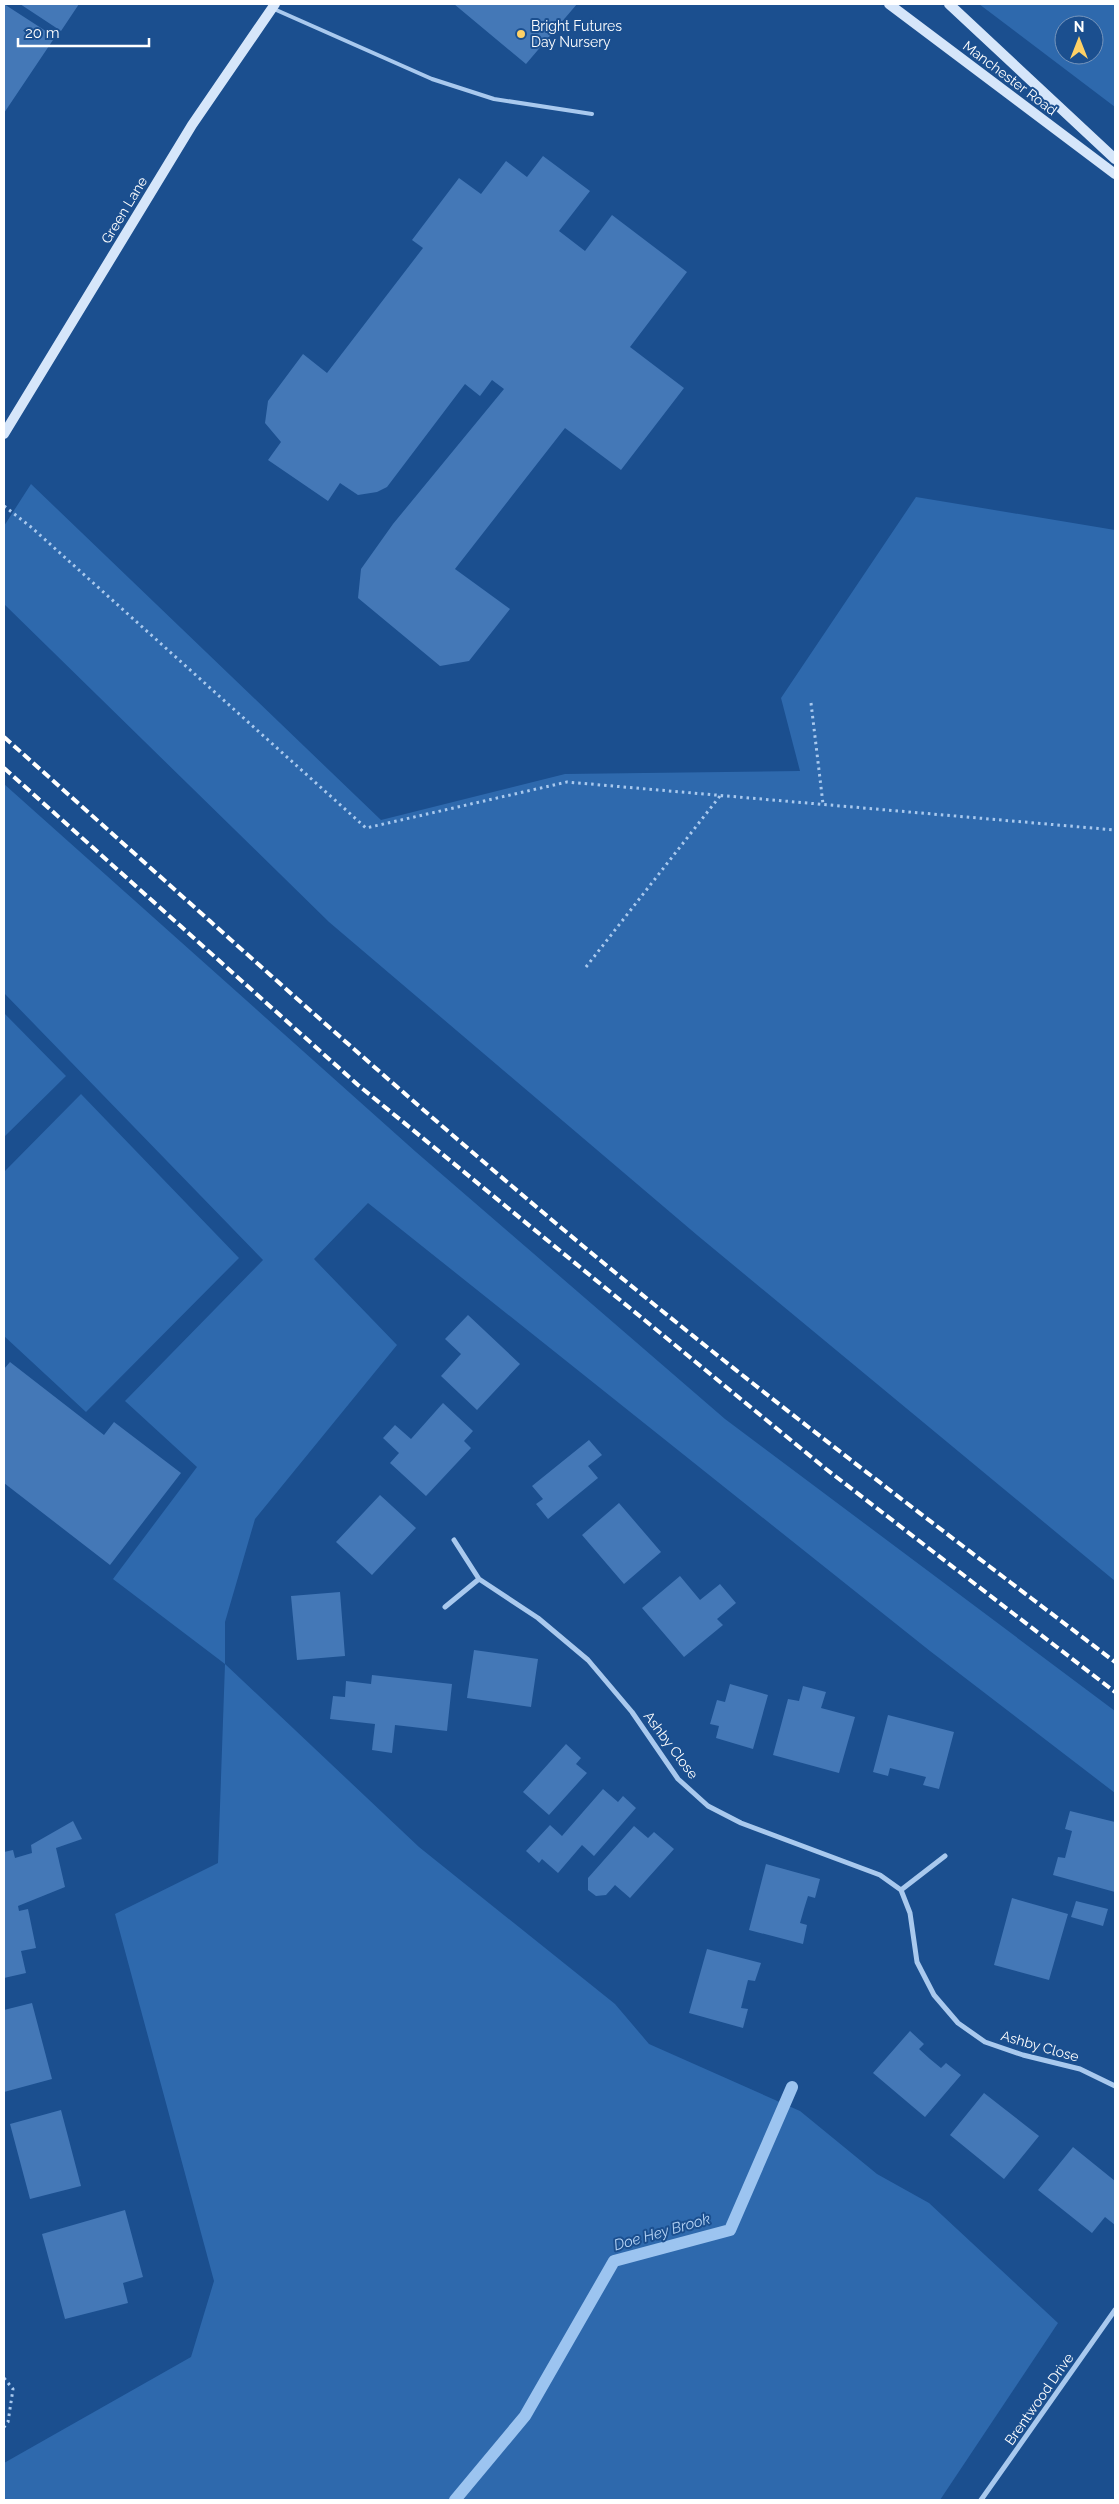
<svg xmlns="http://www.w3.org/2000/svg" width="1119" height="2504" viewBox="0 0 1119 2504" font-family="Raleway,sans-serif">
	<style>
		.green { fill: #2e69ad; fill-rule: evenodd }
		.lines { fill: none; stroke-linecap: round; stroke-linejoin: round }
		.stream { stroke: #9cc4f0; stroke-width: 12 }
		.building { fill: #4478b7 }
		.path { stroke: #a9c9ee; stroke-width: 3; stroke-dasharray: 2.5 4; stroke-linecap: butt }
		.lane { stroke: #a9c9ee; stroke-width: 4 }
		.street { stroke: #a9c9ee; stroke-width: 5 }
		.secondary { stroke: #d6e6fa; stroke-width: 10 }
		.rail { stroke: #fff; stroke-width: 4; stroke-dasharray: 9 4; stroke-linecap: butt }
		.poi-dot { fill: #ffd166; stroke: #1b4f8f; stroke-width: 2 }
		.labels { text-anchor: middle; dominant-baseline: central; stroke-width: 4; stroke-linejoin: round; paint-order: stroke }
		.poi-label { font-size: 14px; fill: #fff; stroke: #1b4f8f; text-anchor: start }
		.street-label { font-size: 14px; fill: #fff; stroke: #1b4f8f }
		.water-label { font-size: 15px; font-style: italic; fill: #b5d3f5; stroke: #1b4f8f }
	</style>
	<rect width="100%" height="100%" fill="#1b4f8f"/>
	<path class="green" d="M979 4H1115V107ZM1064 25H1094V55H1064Z
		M31 484 381 820 565 774 800 771 781 698 916 497 1115 530V1581L697 1235 329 922 4 604V526Z
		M4 784 416 1152 725 1419 1115 1711V1793L930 1651 368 1203 314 1259 397 1345 255 1519 225 1622V1664L419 1847 615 2004 649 2044 800 2111 877 2174 929 2203 1058 2323 940 2500H4V2463L191 2357 214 2281 115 1914 218 1863 225 1664 113 1579 197 1467 125 1401 263 1260 4 993Z
		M4 1013 66 1076 4 1137Z
		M81 1094 239 1258 86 1412 4 1336V1172Z"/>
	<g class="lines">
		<path class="stream" d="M455 2500 525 2416 614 2261 730 2230 792 2087"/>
	</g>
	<path class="building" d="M4 4 55 37 4 113Z
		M20 4H79L61 31Z
		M454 4H577L526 64Z
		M543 156 590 191 559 231 585 251 612 215 687 272 630 347 684 388 621 470 565 428 455 569 510 609 469 661 440 666 358 598 361 569 393 524 504 389 492 380 480 396 465 384 387 487 377 492 358 495 340 483 328 501 268 460 281 442 265 423 268 401 303 354 327 373 423 248 412 240 459 178 481 194 506 161 527 177Z
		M468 1315 520 1364 477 1410 441 1376 461 1354 445 1339Z
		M10 1362 104 1435 114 1422 181 1473 110 1565 4 1483V1369Z
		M443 1403 473 1431 464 1441 471 1448 426 1496 390 1463 399 1453 383 1438 395 1425 411 1439Z
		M589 1440 602 1455 588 1466 598 1478 548 1519 536 1504 543 1499 532 1486Z
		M380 1495 416 1528 372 1575 336 1542Z
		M619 1503 661 1552 624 1584 582 1535Z
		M680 1576 700 1600 720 1584 736 1603 717 1619 723 1625 684 1657 642 1608Z
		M340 1592 345 1656 297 1660 291 1596Z
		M474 1650 538 1659 531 1707 467 1698Z
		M372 1675 452 1684 447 1731 395 1725 392 1753 372 1750 375 1724 330 1719 333 1696 345 1697 346 1681 371 1684Z
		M730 1684 768 1695 753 1749 716 1738 719 1726 710 1724 717 1700 725 1702Z
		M803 1686 826 1692 821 1708 855 1717 839 1773 773 1755 788 1699 799 1701Z
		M888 1715 954 1732 939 1789 923 1785 926 1777 890 1768 888 1776 873 1772Z
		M566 1744 581 1758 576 1764 587 1773 549 1815 523 1792Z
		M603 1789 618 1802 623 1796 636 1808 594 1856 582 1845 558 1873 542 1859 539 1863 526 1851 550 1825 562 1836Z
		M1070 1811 1115 1822V1892L1053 1875 1058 1857 1065 1858 1072 1831 1065 1829Z
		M73 1821 82 1839 56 1848 65 1887 18 1906 19 1911 28 1909 36 1948 21 1951 26 1973 4 1978V1852L13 1850 15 1858 32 1853 31 1845Z
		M634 1826 648 1838 654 1832 674 1849 630 1898 615 1885 606 1895 596 1896 588 1890V1878Z
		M766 1864 820 1879 815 1898 808 1896 804 1909 800 1923 807 1925 803 1944 749 1930Z
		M1012 1898 1068 1914 1049 1980 994 1965Z
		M1076 1901 1108 1909 1103 1926 1071 1917Z
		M707 1949 761 1963 755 1981 748 1980 741 2008 748 2009 743 2028 689 2013Z
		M32 2003 52 2079 4 2092V2010Z
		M910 2031 924 2044 919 2049 930 2059 941 2068 946 2063 961 2075 925 2117 873 2073Z
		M984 2093 1039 2136 1004 2179 950 2135Z
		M61 2110 81 2186 30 2199 10 2124Z
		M1073 2147 1115 2181V2225L1105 2217 1092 2233 1038 2190Z
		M125 2210 143 2277 123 2283 128 2303 65 2319 42 2234Z"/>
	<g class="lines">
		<path class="path" d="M4 506 31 527 366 828 567 782 1115 830
			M811 703 823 804
			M586 967 720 796
			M4 2378 13 2389 8 2422 4 2427"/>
		<path class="lane" d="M274 9 432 79 494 99 592 114"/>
		<path class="street" d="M454 1540 479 1579 538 1618 588 1660 632 1712 678 1779 708 1806 741 1823 880 1875 901 1890 910 1913 917 1962 934 1995 958 2023 985 2042 1023 2055 1080 2069 1115 2086
			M445 1607 479 1579
			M901 1890 945 1856
			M981 2500 1115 2310"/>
		<path class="secondary" d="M889 4 1115 174
			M949 4 1115 159
			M4 434 192 125 275 4"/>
		<path class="rail" d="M4 737C194 906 382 1078 577 1241 752 1387 934 1524 1115 1662
			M4 768 358 1085 826 1469 1115 1692"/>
	</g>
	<circle class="poi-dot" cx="521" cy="34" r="5"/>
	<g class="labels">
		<g class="poi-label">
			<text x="531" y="26">Bright Futures<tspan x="531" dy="16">Day Nursery</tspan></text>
		</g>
		<g class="street-label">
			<text transform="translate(1010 78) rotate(37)">Manchester Road</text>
			<text transform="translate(124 210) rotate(-59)">Green Lane</text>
			<text transform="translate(671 1745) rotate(53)">Ashby Close</text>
			<text transform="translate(1040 2046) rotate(16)">Ashby Close</text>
			<text transform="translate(1039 2399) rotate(-55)">Brentwood Drive</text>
		</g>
		<g class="water-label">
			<text transform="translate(662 2232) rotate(-16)">Doe Hey Brook</text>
		</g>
	</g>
	<rect width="1119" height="2504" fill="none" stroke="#ffffff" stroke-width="10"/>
	<g transform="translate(1079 40)"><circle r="24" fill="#1b4f8f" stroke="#7695bc"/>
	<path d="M0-4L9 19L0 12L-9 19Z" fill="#ffd166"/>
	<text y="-8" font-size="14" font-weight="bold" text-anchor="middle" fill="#ffffff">N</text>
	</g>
	<path d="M18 38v8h131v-8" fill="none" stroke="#ffffff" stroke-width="2.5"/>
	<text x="25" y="38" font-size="15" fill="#ffffff" stroke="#1b4f8f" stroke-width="4" paint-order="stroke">20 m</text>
</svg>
